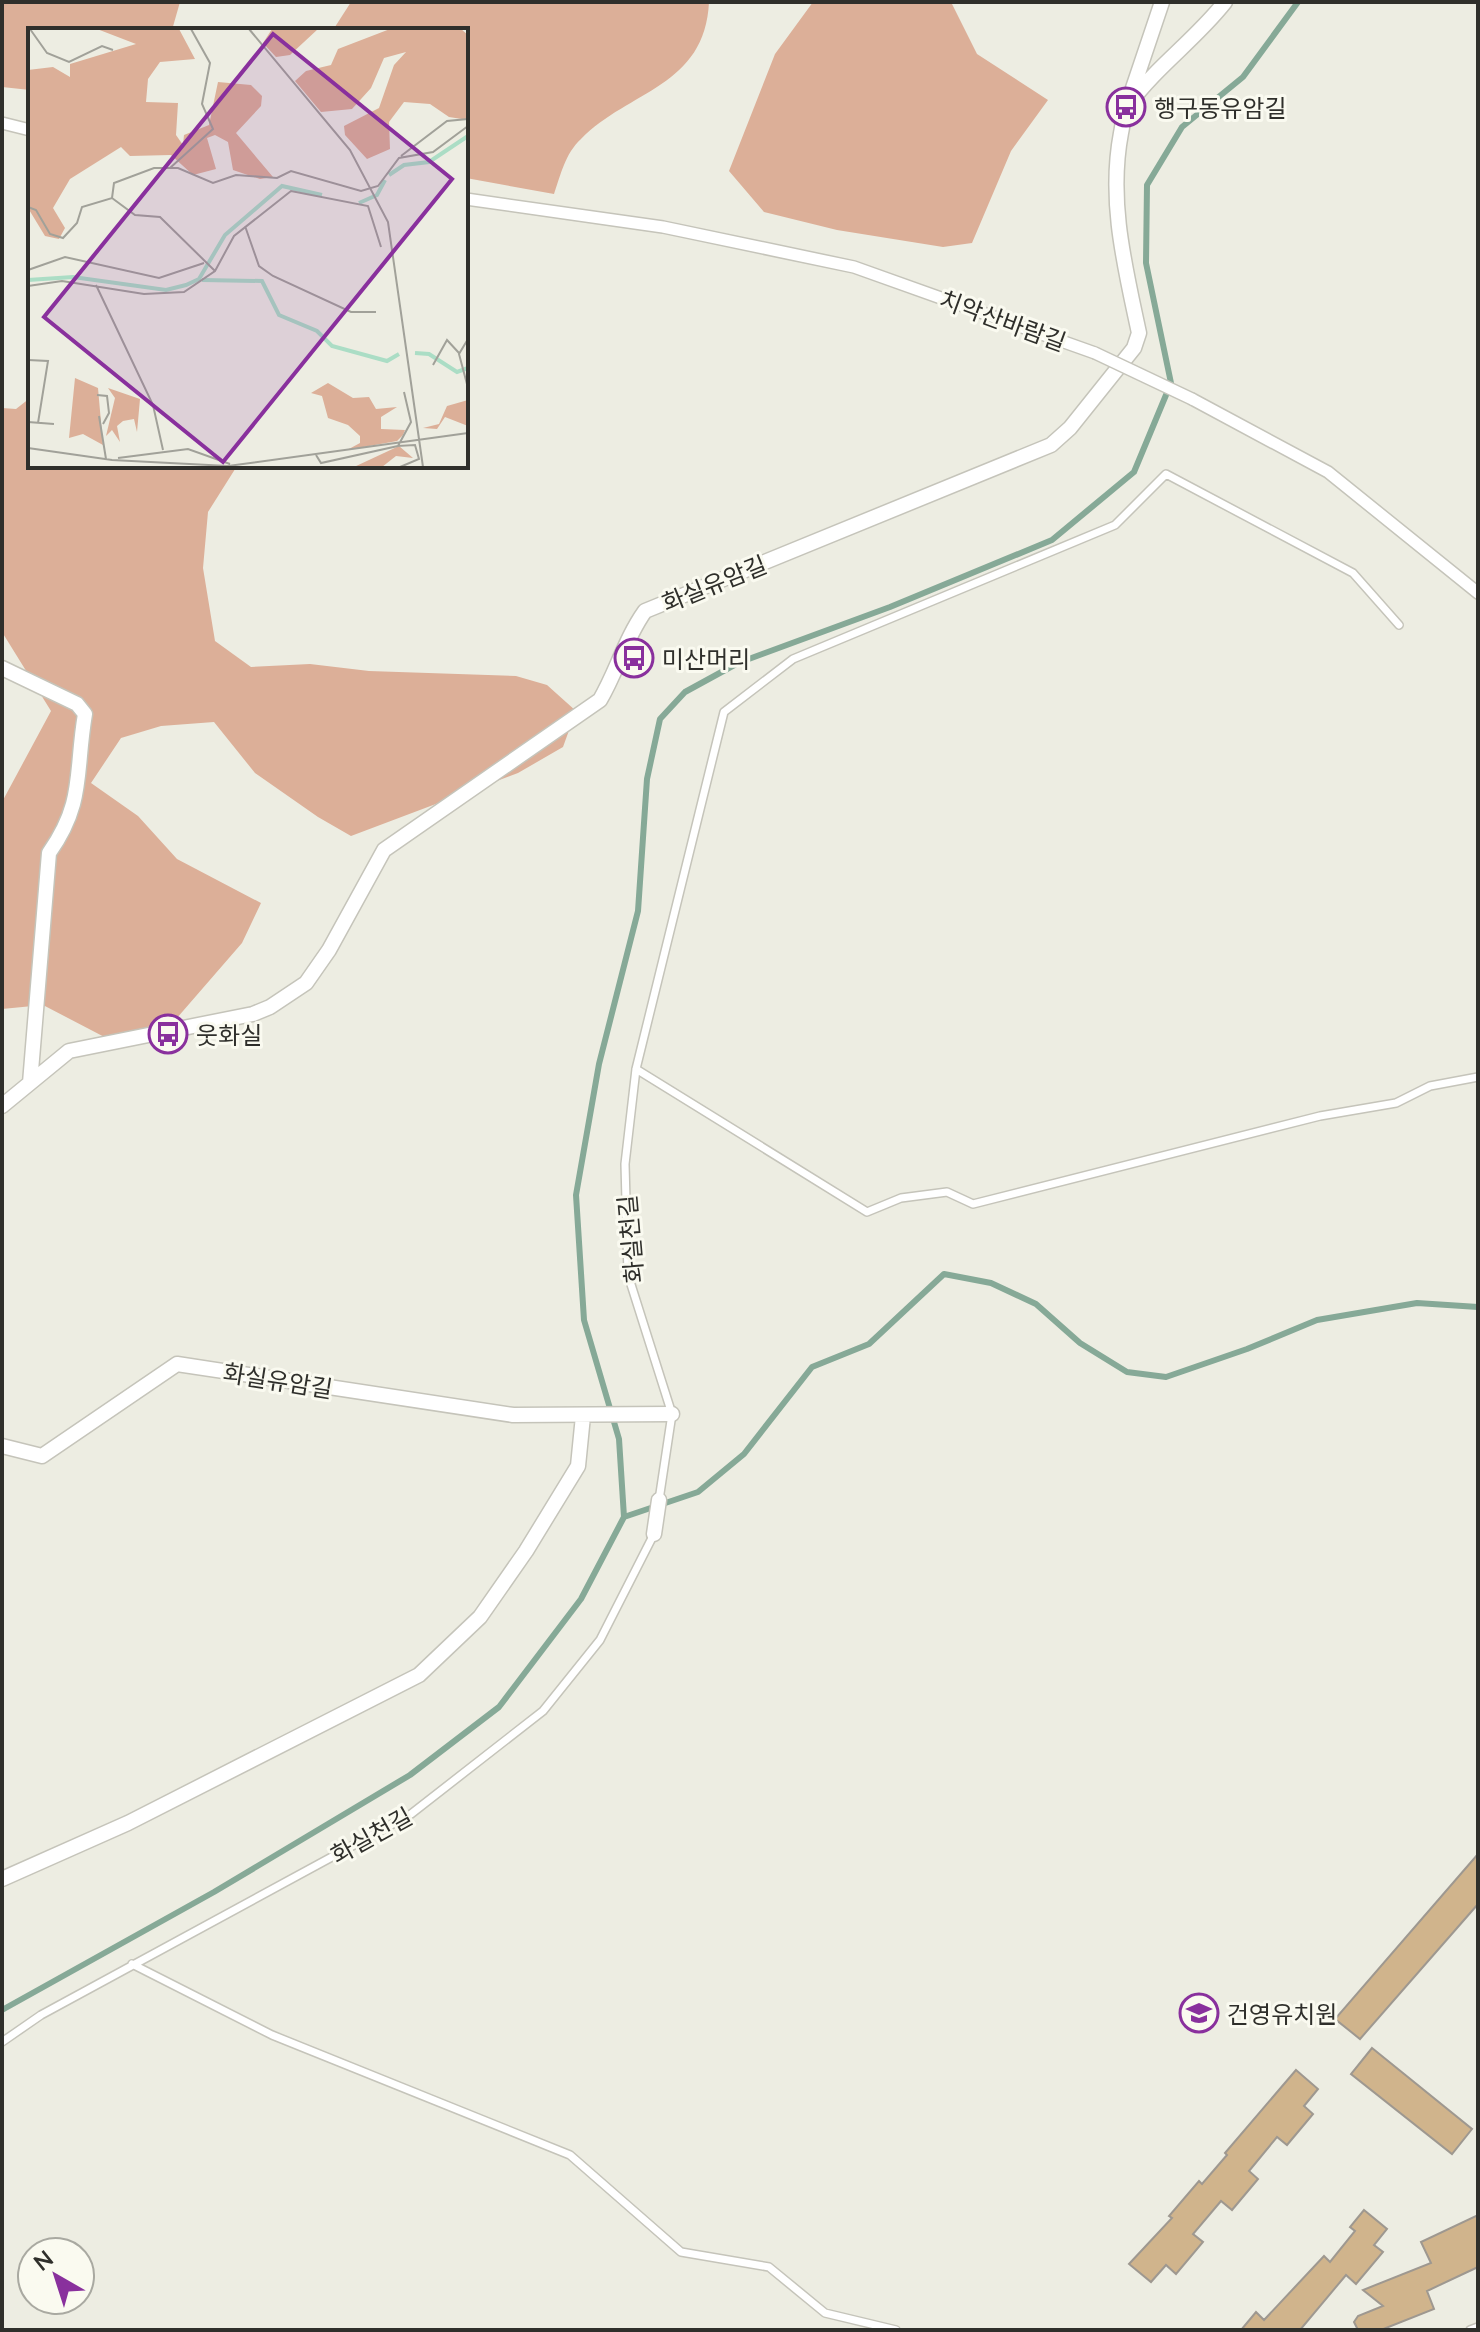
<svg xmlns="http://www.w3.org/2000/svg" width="1480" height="2332" viewBox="0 0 1480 2332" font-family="Lato,'Noto Sans KR',sans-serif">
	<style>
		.forest { fill: #dcaf98 }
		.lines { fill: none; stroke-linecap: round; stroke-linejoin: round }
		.stream { stroke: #86a997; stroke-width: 6 }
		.building { fill: #d0b48c; stroke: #9e9890; stroke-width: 2 }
		.service-casing { stroke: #c5c4ba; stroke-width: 10 }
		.pedestrian-casing { stroke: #c5c4ba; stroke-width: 14 }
		.minor-casing { stroke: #c5c4ba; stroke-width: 17 }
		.service { stroke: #fff; stroke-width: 7 }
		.pedestrian { stroke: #fff; stroke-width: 11 }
		.minor { stroke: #fff; stroke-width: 14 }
		.pedestrian-bridge-casing { stroke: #c5c4ba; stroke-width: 14; stroke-linecap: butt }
		.pedestrian-bridge { stroke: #fff; stroke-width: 11 }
		.labels { text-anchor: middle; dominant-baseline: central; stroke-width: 6; stroke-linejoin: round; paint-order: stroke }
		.poi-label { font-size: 24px; fill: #2f2f2b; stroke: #fafaf0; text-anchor: start }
		.street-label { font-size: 24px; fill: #2f2f2b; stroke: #fafaf0 }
		.inset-river { fill: none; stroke: #abddc5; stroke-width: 4 }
		.inset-road { fill: none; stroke: #a1a199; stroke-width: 2 }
		.view { fill: #89309d; fill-opacity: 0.15; stroke: #89309d; stroke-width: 4 }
		.inset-edge { fill: none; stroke: #2f2f2b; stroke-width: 4 }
	</style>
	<rect width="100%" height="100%" fill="#edede2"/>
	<path class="forest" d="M2 2H180L172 30H30V90L2 87Z
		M351 2H709C705 87 629 90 581 139 565 154 561 174 554 194L466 178V30H333Z
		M813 2H951L977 54 1048 100 1011 151 972 243 943 247 837 230 764 212 729 171 775 54Z
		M30 398V466H237L208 512 203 568 215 641 251 667 310 664 369 671 516 676 547 685 576 711 563 747 518 773 351 836 318 817 255 773 214 722 161 726 121 738 91 783 138 816 177 859 261 903 242 943 170 1026 114 1042 43 1005 2 1009V802L51 711 2 632V408L16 409Z"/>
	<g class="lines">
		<path class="stream" d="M624 1517 698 1492 744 1454 812 1367 869 1344 944 1274 991 1283 1036 1304 1080 1343 1127 1372 1166 1377 1247 1349 1317 1320 1417 1303 1478 1307
			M2 2010 214 1892 410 1775 499 1707 581 1599 624 1517 619 1439 584 1320 576 1195 599 1064 638 911 647 779 660 719 685 692 738 663 890 607 1052 540 1134 472 1171 383 1146 263 1147 185 1182 127 1243 77 1298 2"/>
	</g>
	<path class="building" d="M1478 1854V1904L1360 2039 1335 2019Z
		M1372 2048 1472 2129 1452 2154 1351 2074Z
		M1296 2070 1318 2089 1304 2106 1313 2114 1287 2145 1277 2137 1249 2171 1258 2179 1232 2210 1221 2201 1193 2234 1203 2242 1176 2274 1166 2265 1151 2282 1129 2264 1172 2218 1169 2216 1199 2181 1202 2184 1227 2155 1225 2153Z
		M1364 2210 1387 2229 1374 2245 1383 2252 1356 2284 1346 2275 1300 2330H1241L1256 2312 1264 2320 1324 2256 1330 2262 1355 2231 1350 2227Z
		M1478 2215V2267L1427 2291 1434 2309 1381 2330H1358L1354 2322 1358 2316 1383 2306 1363 2290 1431 2263 1421 2242Z"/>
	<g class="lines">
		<g class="service-casing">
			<path id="service" d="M636 1069 867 1212 901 1198 947 1192 973 1204 1320 1116 1396 1103 1430 1086 1478 1077
				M659 1500 672 1414 628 1275 625 1164 636 1069 724 712 793 659 1115 525 1166 474 1353 573 1399 625
				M132 1964 272 2035 570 2155 681 2252 769 2267 825 2313 896 2330
				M2 2042 41 2015 411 1814 543 1711 600 1640 654 1534
				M1470 2330 1478 2327"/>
		</g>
		<g class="pedestrian-casing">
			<path id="pedestrian" d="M2 123 30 130
				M466 199 663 227 854 267 1095 353
				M1192 399 1328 472 1478 593"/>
		</g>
		<g class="minor-casing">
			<path id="minor" d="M1129 100 1162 2
				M2 668 77 704 85 714C75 772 85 802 49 853L30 1083
				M2 1106 69 1051 253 1014 270 1007 306 983 329 950 384 850 600 700C617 671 625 639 645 611L1051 445 1070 428 1134 348 1139 333C1125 267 1108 201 1121 133 1123 124 1123 112 1129 104 1157 66 1196 39 1225 2
				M2 1446 42 1456 177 1364 513 1415 672 1414
				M654 1534 659 1500
				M2 1879 128 1823 419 1675 480 1617 526 1551 578 1466 583 1416"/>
		</g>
		<use href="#service" class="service"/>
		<use href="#pedestrian" class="pedestrian"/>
		<use href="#minor" class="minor"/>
		<g class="pedestrian-bridge-casing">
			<path id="pedestrian-bridge" d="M1095 353 1192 399"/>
		</g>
		<use href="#pedestrian-bridge" class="pedestrian-bridge"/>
	</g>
	<defs>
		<g id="bus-ring" transform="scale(2)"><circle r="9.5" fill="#fafaf0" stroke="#89309d" stroke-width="1.5"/><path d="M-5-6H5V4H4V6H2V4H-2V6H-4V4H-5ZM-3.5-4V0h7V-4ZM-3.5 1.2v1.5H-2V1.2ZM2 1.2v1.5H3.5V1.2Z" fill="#89309d"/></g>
		<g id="school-ring" transform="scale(2)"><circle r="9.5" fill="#fafaf0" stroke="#89309d" stroke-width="1.5"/><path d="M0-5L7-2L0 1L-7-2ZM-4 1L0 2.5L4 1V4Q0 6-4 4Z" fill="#89309d"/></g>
	</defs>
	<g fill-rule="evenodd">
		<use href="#bus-ring" x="1126" y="107"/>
		<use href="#bus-ring" x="634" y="658"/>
		<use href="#bus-ring" x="168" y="1034"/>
		<use href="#school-ring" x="1199" y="2013"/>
	</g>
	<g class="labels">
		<g class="poi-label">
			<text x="1154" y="107">행구동유암길</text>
			<text x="662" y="658">미산머리</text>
			<text x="196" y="1034">웃화실</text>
			<text x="1227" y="2013">건영유치원</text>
		</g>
		<g class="street-label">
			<text transform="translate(1003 320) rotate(20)">치악산바람길</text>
			<text transform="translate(714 583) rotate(-22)">화실유암길</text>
			<text transform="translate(630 1239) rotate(-95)">화실천길</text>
			<text transform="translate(278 1380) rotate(9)">화실유암길</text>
			<text transform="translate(371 1835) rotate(-29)">화실천길</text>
		</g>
	</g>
	<g transform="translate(28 28)">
		<rect width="440" height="440" fill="#edede2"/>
		<path d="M69 1H151L167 31 132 34 120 51 118 74 150 75 148 107 155 117 156 107 181 97 190 54 223 57 234 68 233 78 208 105 245 149 232 151 205 142 200 114 187 107 179 110 188 141 165 147 143 127 102 128 93 119 42 151 25 180 37 200 31 211 17 208 0 180V42L25 39 42 49V36L108 16ZM244 1H290L262 27 248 29 235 15ZM362 1H433L440 7V92L421 89 402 76 376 74 361 94 362 121 339 131 317 107 316 98 351 80 366 37 378 24 356 30 343 60 324 81 293 84 267 53 278 43 303 37 310 21ZM47 350 70 360 75 417 55 406 41 410ZM300 355 325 370 341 369 348 381 369 379 353 389V401L377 402 375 407 369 413 319 422 332 415V408L320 397 300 390 294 368 283 365ZM80 360 112 371 109 404 106 391 95 393 89 398 92 414 84 402 78 408 87 370ZM440 372V398L417 389 409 401 395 400 411 396 419 378ZM371 418 385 430 368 428 354 439H326Z" fill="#dcaf98"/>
		<path class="inset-river" d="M361 147 376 137 401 134 440 108M331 175 349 167 357 152M0 252 45 249 138 262 158 257 171 251 197 207 254 158 294 167M174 252 234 253 251 287 289 303 304 318 359 333 371 326M387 325 401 326 429 344 440 340"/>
		<path class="inset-road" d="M2 1 19 25 41 34 74 18 85 22M221 1 322 122 360 194 395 439M373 128 419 93 440 91M142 140 185 101 174 76 182 35 163 1M84 170 86 155 126 140H150L185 155 208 147 249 150 263 143 333 163 350 158 371 130 405 124 440 98M0 179 8 182 22 206 35 210 49 195 54 179 84 170 107 187 132 189 187 243M217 198 231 238 245 248 323 284H348M0 242 37 229 131 250 176 235M68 257 125 377 135 422M0 258 34 253 116 266 156 264 187 243 206 208 263 163 340 178 353 219M440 311 431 326 440 360M0 332 20 333 10 395M405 337 419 312 431 325M69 367 79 368 81 385 75 396M71 388 78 431M0 394 26 396M0 420 84 432 200 438 440 405M288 427 293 435 370 418M90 430 160 421 202 436M372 439 391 431 387 417 370 418 383 394 376 364"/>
		<path class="view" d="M245 6 424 151 195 434 16 289Z"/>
		<rect width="440" height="440" class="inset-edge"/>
	</g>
	<rect width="1480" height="2332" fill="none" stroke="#2f2f2b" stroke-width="8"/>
	<g transform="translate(56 2276) rotate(321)"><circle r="38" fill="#fafaf0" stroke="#a9a9a1" stroke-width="2"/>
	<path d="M0-6L14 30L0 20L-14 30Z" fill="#89309d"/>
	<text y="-12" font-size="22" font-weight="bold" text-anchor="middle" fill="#2f2f2b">N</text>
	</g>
</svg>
